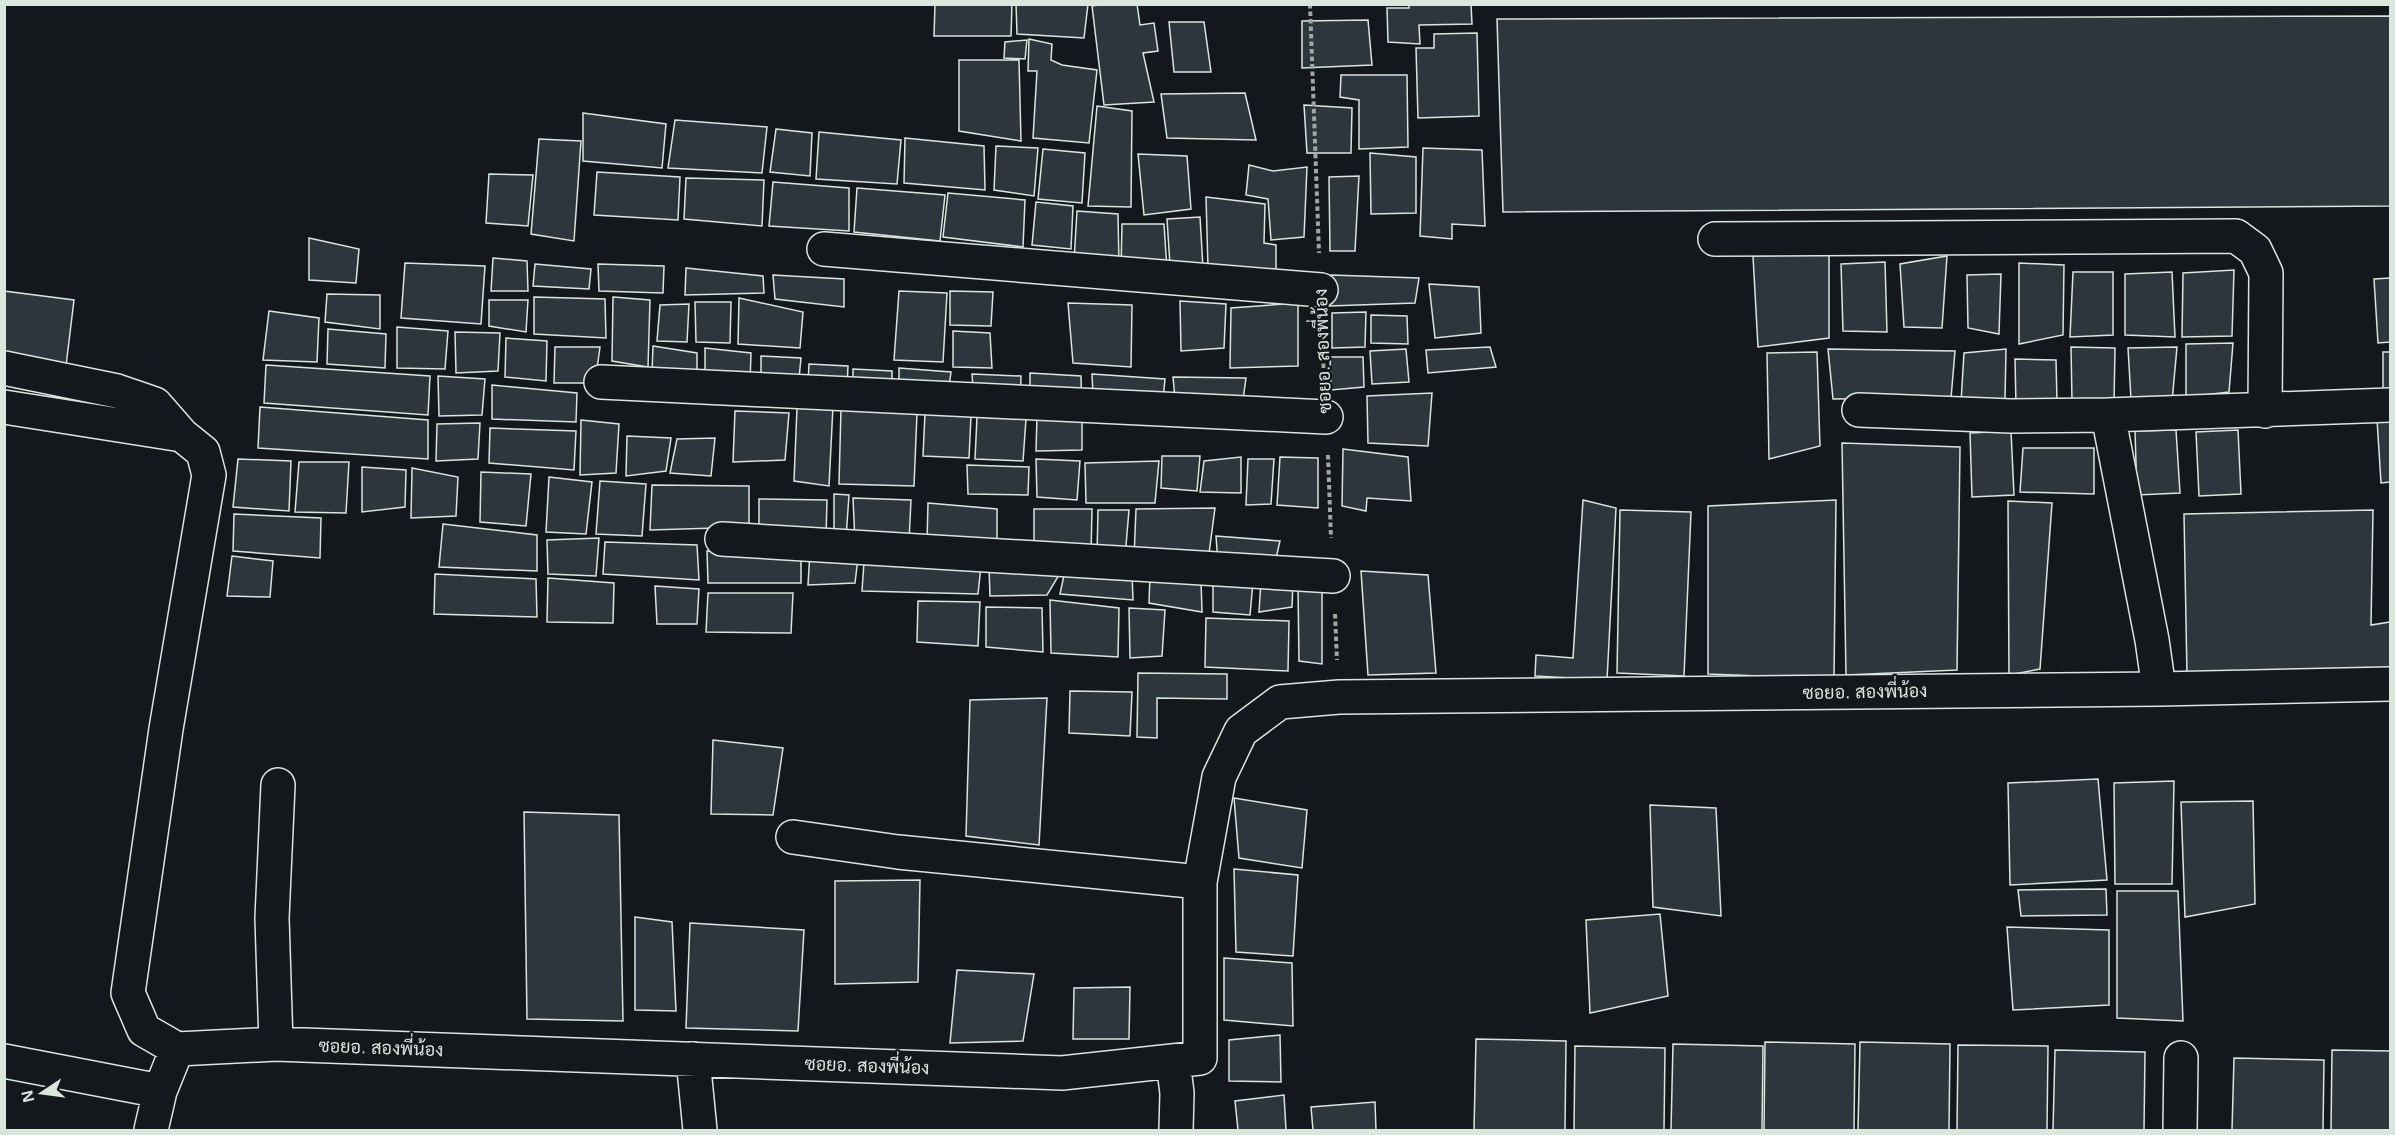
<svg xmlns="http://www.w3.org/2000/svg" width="2395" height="1135" viewBox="0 0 2395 1135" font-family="Helvetica,Sarabun,sans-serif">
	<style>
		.building { fill: #2c363c; stroke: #d8e6dc; stroke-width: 1.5 }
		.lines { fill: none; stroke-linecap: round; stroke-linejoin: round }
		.minor-casing { stroke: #d8e6dc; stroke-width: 36 }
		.path { stroke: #9da8a2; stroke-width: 4; stroke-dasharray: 4.5 3; stroke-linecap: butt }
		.minor { stroke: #14181c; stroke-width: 33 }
		.labels { text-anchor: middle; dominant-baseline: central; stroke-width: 4.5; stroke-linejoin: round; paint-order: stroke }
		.street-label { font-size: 18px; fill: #d8e6dc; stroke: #14181c }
	</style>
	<rect width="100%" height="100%" fill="#14181c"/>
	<path class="building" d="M935 4H1012L1011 36H934Z
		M1016 4H1088L1084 38 1017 34Z
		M1106 4H1137L1140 25 1154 23 1158 51 1143 53 1154 102 1104 105 1092 6Z
		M1409 4H1471L1472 24 1419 25 1420 44 1388 42 1387 8H1409Z
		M2390 16V206L1503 212 1497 19Z
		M1368 20 1372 65 1302 68V21Z
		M1169 22H1204L1211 72H1174Z
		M1477 33 1479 116 1418 118 1416 48H1434V34Z
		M1029 39 1052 44 1051 60 1062 65 1097 70 1089 143 1033 138 1037 71H1028Z
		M1027 40 1025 59 1004 58 1005 42Z
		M959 60H1019L1021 141 959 131Z
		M1341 75H1407L1408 147 1359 149V100L1340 97Z
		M1245 93 1256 140 1167 138 1161 94Z
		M1304 105 1352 108 1351 153H1307Z
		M1097 106 1132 111 1131 207 1088 206Z
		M583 113 666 124 662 168 583 161Z
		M675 120 767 127 762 173 668 168Z
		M776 129 812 133 810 176 770 172Z
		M819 132 901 140 897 184 816 179Z
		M905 138 984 146 985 190 904 183Z
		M539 139 581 141 574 241 531 234Z
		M996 146 1038 148 1034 196 994 190Z
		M1423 148 1482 150 1485 226 1452 224V239L1420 236Z
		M1043 149 1085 153 1082 203 1038 199Z
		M1370 153 1416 157V213L1371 214Z
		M1138 154 1187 156 1191 209 1144 215Z
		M1249 165 1273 171 1307 167 1304 237 1271 240 1268 199 1246 195Z
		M597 172 680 177 678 220 594 215Z
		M489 174 533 175 528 226 486 223Z
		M1359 176 1355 251H1330L1329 177Z
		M686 178 764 180 762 226 684 219Z
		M773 182 849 188V231L769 226Z
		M857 188 945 195 940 241 854 232Z
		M948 193 1025 200 1023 247 943 237Z
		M1206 197 1265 204 1264 243 1276 245V274L1208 268Z
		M1036 202 1073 206 1071 249 1032 245Z
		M1077 211 1118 214 1119 264 1074 261Z
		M1200 217 1203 268 1170 265 1167 219Z
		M1122 224H1164L1167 270 1121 268Z
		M309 238 359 249 356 283 309 280Z
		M1829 254V338L1758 347 1753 256Z
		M1947 256 1942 328 1904 327 1900 264Z
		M493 258 527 261 528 291H491Z
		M1885 262 1887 332 1843 331 1841 264Z
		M405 263 485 266 481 324 401 318Z
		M2019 263 2064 265 2063 335 2019 344Z
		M535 264 591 269 589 289 533 286Z
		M598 264 664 266 663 293 599 291Z
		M686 268 763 276 764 293 685 295Z
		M2234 270 2232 336 2182 337 2183 273Z
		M2073 272H2113V335L2070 337Z
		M2172 272 2175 337 2125 335V274Z
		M2001 274 1999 334 1968 328 1967 275Z
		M773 275 844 279V307L775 299Z
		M1331 275 1419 278 1415 303 1329 306Z
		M2390 278V342L2378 343 2374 279Z
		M1429 284 1479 287 1481 333 1435 338Z
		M4 291 74 300 66 366 4 358Z
		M899 291 947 293 943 362 894 360Z
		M950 291 993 292 991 326 950 325Z
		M327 294 380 295V329L325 322Z
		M534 297 605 299 606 338 534 334Z
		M613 297 650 300 648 367 612 361Z
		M739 298 803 312 800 348 738 344Z
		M489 300H528L526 332 489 326Z
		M1180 301 1226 304 1224 348 1181 351Z
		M695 302H731L730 343 696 342Z
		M1068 303 1132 305 1131 367 1073 363Z
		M1298 303V366L1230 368 1231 308Z
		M689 304 687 342 657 341 660 305Z
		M269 311 319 318 317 362 263 360Z
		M1366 312 1365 347 1332 348V313Z
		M1371 315 1407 316 1408 344 1371 343Z
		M397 327 448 331 445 369 397 368Z
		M328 329 386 334 385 368 327 364Z
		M953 331 990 333 992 368 953 367Z
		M455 332 500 333 498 371 456 373Z
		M506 338 547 341 546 381 505 377Z
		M2233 343 2229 392 2186 397V344Z
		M653 346 697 353V371H652Z
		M555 347H600L595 383H554Z
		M1490 347 1496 367 1428 373 1426 350Z
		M2071 347 2115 348 2114 402 2072 401Z
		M2177 347 2172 402 2131 399 2128 348Z
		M705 348 751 353 750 383 705 379Z
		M1406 349 1409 382 1372 384 1370 351Z
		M1828 349 1955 351 1951 398 1833 399Z
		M2006 349 2005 399 1961 402 1964 353Z
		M1817 352 1820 446 1769 459 1767 353Z
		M2383 352H2390V391H2383Z
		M761 356 801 358 797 399 761 396Z
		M1330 357H1363L1364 387 1331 390Z
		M2015 359 2056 360 2057 401 2016 406Z
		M809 364 848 366 846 406 807 403Z
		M266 365 430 376 428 415 264 403Z
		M899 368 951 372 946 408 899 409Z
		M853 369 892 371V405L853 403Z
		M1030 373 1081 376 1082 416 1030 412Z
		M972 374 1021 376 1020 412H975Z
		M1092 374 1165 379 1161 421 1094 417Z
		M438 376 485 379 482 415 439 416Z
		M1173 377 1246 378 1240 422 1177 419Z
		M492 385 577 393 576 422 492 419Z
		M1432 393 1428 446 1368 443 1367 396Z
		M833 406 829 486 794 481 797 408Z
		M260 407 428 420V459L258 448Z
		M841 409 917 413 914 486 839 484Z
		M735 411 789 413 785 460 733 462Z
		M925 413 971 416 969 458 923 456Z
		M1037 416 1082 421V450L1036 451Z
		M977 417 1026 419 1023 461 975 459Z
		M2390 418V482L2381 483 2377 419Z
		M581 420 619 424 616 473 580 475Z
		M480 423 478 459 436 461 437 424Z
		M490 428 576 431 574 470 489 463Z
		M2176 430 2180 493 2137 495 2135 431Z
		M2238 430 2241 494 2199 496 2196 432Z
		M2011 431 2014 495 1972 497 1970 433Z
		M627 436 671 438 666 471 626 476Z
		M715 438 711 476 670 473 677 439Z
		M1842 443 1960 447 1957 670 1846 675Z
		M2023 448H2094V494L2020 492Z
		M1343 449 1408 457 1411 501 1367 498 1366 511 1342 506Z
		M1162 456H1200L1197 491 1161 488Z
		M1241 457V493L1200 492 1204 461Z
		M1280 457 1318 458V508L1277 505Z
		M238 459 291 461 289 511 233 507Z
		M1036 459 1080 461 1077 500 1037 497Z
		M1248 459H1274L1271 504 1246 505Z
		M1159 461 1155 503H1086L1085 463Z
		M299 462H349L346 513 295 512Z
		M967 465 1029 467 1028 495 968 494Z
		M362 467 406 470 405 507 362 512Z
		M412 468 458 477 456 516 411 518Z
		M481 472 531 474 526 526 480 522Z
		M549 477 592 482 586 534 546 532Z
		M600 481 646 484 642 536 596 534Z
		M652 485 749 486V527L650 530Z
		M834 494 849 495 846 538H834Z
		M853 498 911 500 909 541 855 542Z
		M759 499 827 500 826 537 759 533Z
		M1583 500 1616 508 1607 680 1535 676 1536 655 1573 658Z
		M1836 500 1834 679 1708 674V506Z
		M2008 501 2052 503 2040 669 2009 675Z
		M928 503 997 509V546L927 542Z
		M1215 508 1208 561 1134 558 1136 509Z
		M1034 509H1092L1091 555 1034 550Z
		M1098 510H1129L1125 557 1097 555Z
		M1620 510 1691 512 1684 676 1617 673Z
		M2373 510 2371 625 2390 622V669L2187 675 2184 514Z
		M234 514 321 518 320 558 233 551Z
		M443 524 537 535V571L439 567Z
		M1216 536 1280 541 1274 567 1218 563Z
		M599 538 596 576 548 574 547 540Z
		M605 542 697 545 699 580 603 574Z
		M707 551 801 552V583H708Z
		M810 551 858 558 855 583 808 585Z
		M232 556 273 561 270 597 227 596Z
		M864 562 981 566 978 594 862 591Z
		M989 567 1062 570 1047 595 990 596Z
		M1361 571 1428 575 1436 673 1368 675Z
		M435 574 536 579 537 617 434 614Z
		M1132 574 1133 600 1060 594 1064 575Z
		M1150 575 1201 581 1202 612 1149 603Z
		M548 578 614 583 613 623 547 622Z
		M1213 578 1253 582 1250 615 1213 612Z
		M1261 581H1293L1292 607 1259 612Z
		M1322 584V664L1299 661 1298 588Z
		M655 586 699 589 697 624H657Z
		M708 593H793L791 633 706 632Z
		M1050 600 1119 608 1118 657 1051 653Z
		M918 601 980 602 978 646 917 642Z
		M986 607 1042 608 1043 652 986 647Z
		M1129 608 1165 610 1162 656 1130 658Z
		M1206 618 1289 621 1288 671 1205 667Z
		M1138 673 1227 674V699L1157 698V738L1137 737Z
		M1070 691 1132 692 1130 736 1069 733Z
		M1047 698 1039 845 966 836 970 700Z
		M713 740 783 748 773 815 711 814Z
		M2098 779 2107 880 2010 885 2008 783Z
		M2174 781 2172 884H2115L2114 783Z
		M1234 798 1307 810 1302 868 1239 858Z
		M2253 801 2255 904 2185 917 2181 802Z
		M1650 805 1716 808 1721 916 1653 907Z
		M524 812 619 815 623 1021 527 1019Z
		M1234 869 1298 875 1293 956 1236 952Z
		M920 880 918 982 835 984V881Z
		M2106 889 2107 915 2021 916 2018 890Z
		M2117 891H2178L2183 1021 2117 1018Z
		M1660 914 1668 996 1590 1013 1586 920Z
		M635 917 672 922 676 1011 635 1010Z
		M690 923 804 930 798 1031 686 1028Z
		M2007 927 2109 930V1005L2013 1010Z
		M1224 958 1292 963 1293 1026 1224 1020Z
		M957 970 1034 974 1023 1041 950 1043Z
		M1130 987 1129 1039H1073L1074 988Z
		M1280 1035 1281 1082 1229 1081V1040Z
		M1476 1039 1566 1041 1565 1130H1474Z
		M1765 1042 1855 1044 1854 1130H1764Z
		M1860 1042 1950 1044 1949 1130H1858Z
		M1673 1044 1763 1046 1762 1130H1671Z
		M1958 1045 2048 1046 2047 1130H1957Z
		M1575 1046 1665 1048 1664 1130H1574Z
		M2055 1050 2145 1052 2144 1130H2053Z
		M2332 1050 2390 1051V1130H2331Z
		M2234 1058 2324 1060 2323 1130H2232Z
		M1284 1095 1286 1130H1238L1235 1101Z
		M1375 1102 1376 1130H1313L1311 1107Z"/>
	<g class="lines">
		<g class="minor-casing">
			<path id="minor" d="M1715 239 2236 236 2255 250 2266 273 2265 411
				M824 249 1321 290
				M4 368 117 391 155 404 182 435
				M601 382 1326 417
				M4 407 182 435 203 452 209 475 166 729 128 993 144 1030 177 1049
				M1859 410 2011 416 2108 415 2152 640 2159 689
				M2108 415 2390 405
				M722 539 1333 576
				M793 837 898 852 1200 882
				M276 1044 272 918 278 785
				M693 1059 700 1130
				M4 1061 160 1091
				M1173 1061 1177 1093 1176 1130
				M151 1130 160 1091 177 1049 276 1044 1062 1073 1200 1058V882L1219 777 1241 731 1280 702 1339 697 2159 689 2390 684
				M2180 1130 2181 1058"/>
		</g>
		<path class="path" d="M1310 4 1319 253
			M1322 326 1324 379
			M1328 455 1331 538
			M1335 614 1337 660"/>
		<use href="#minor" class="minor"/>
	</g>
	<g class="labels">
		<g class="street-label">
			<text transform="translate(1323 351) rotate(-92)">ซอยอ. สองพี่น้อง</text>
			<text transform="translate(1865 692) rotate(-1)">ซอยอ. สองพี่น้อง</text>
			<text transform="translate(381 1048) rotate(2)">ซอยอ. สองพี่น้อง</text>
			<text transform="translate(867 1066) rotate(2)">ซอยอ. สองพี่น้อง</text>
		</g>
	</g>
	<rect width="2395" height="1135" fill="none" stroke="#d8e6dc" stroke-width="12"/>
	<g transform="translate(42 1093) rotate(257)" stroke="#14181c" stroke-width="4.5" paint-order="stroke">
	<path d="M0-4.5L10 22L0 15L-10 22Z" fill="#d8e6dc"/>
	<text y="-9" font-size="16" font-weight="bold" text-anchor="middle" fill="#d8e6dc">N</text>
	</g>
</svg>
